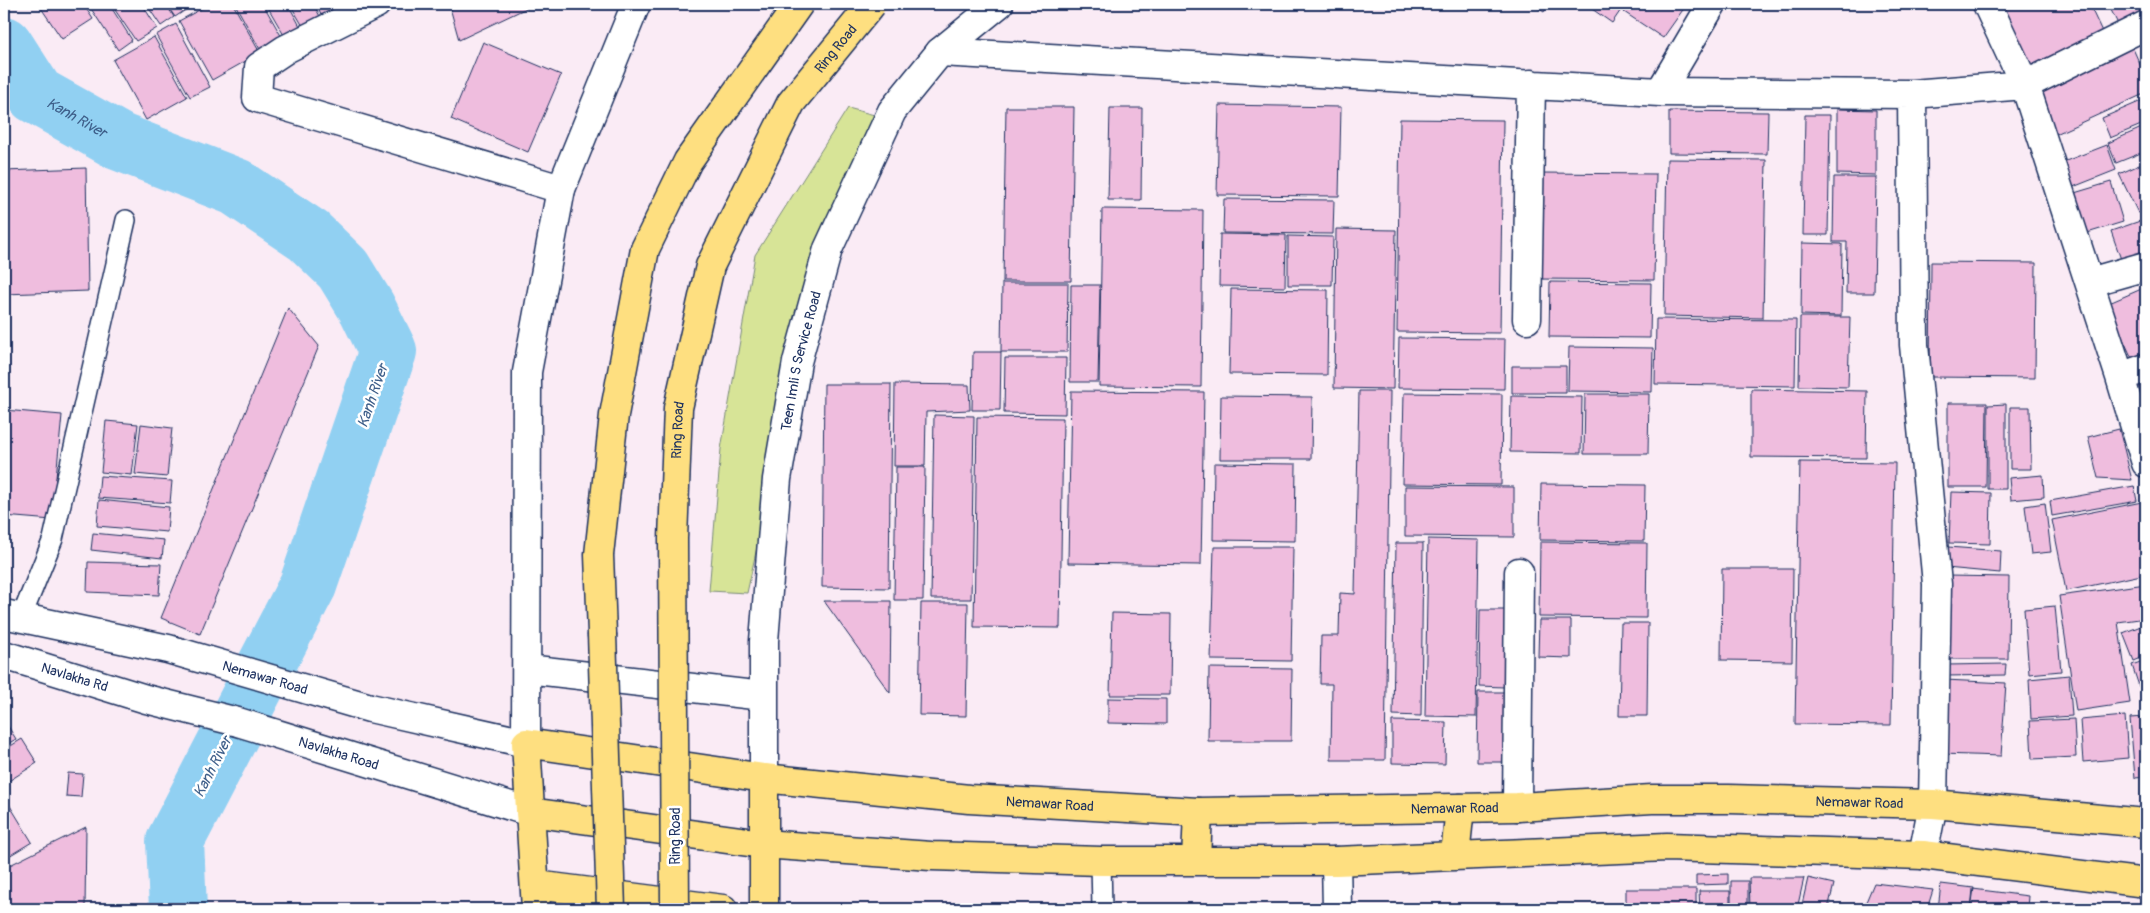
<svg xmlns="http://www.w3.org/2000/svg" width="2150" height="913" viewBox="0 0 2150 913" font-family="Pangolin,sans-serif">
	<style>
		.green { fill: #d7e497; stroke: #798a7a }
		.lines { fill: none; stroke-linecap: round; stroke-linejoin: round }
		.river { stroke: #91d0f2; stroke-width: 58 }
		.building { fill: #efbdde; stroke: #1b2f5e }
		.service-casing { stroke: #1b2f5e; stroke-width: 22 }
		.minor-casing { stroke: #1b2f5e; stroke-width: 31 }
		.tertiary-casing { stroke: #1b2f5e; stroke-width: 31 }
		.secondary-casing { stroke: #1b2f5e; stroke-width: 31 }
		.primary-casing { stroke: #1b2f5e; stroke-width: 31 }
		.trunk-casing { stroke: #1b2f5e; stroke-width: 31 }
		.service { stroke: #fff; stroke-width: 19 }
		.minor { stroke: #fff; stroke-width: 28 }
		.tertiary { stroke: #fff; stroke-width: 28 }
		.secondary { stroke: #fff; stroke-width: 28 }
		.primary { stroke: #fedf80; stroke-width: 28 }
		.trunk { stroke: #fedf80; stroke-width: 28 }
		.primary-bridge-casing { stroke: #1b2f5e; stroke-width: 31; stroke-linecap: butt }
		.primary-bridge { stroke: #fedf80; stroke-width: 28 }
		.labels { text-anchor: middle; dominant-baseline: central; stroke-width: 5; stroke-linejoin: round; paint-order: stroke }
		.street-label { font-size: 14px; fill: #1b2f5e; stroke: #fff }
		.water-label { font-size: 15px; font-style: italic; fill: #3e5f8a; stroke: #fff }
	</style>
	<rect width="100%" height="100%" fill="#faebf5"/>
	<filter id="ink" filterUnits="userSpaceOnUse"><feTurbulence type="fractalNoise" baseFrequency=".02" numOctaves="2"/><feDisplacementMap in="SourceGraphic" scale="10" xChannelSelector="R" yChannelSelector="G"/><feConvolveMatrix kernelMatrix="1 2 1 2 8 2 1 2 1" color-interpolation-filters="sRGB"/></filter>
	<g filter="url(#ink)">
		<path class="green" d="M848 108 882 117 801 345 747 593 709 591 721 449 755 255Z"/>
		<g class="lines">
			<path class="river" id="s1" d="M4 45 36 95 120 142 236 187 309 236 343 269 367 308 388 351 308 585 175 841 178 909"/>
		</g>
		<path class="building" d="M41 4H83L93 19 62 39 39 5Z
			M88 4H109L132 40 118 50Z
			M111 4H142L157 28 136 41Z
			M146 4H166L174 17 161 26Z
			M166 4H188L190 7 175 17Z
			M210 4H233L260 53 212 80 179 21Z
			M235 4H263L284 41 262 53Z
			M266 4H288L301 28 285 37Z
			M290 4H313L321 18 304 28Z
			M315 4H340L342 7 323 18Z
			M449 4H535L459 40Z
			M1532 4H1549L1544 12Z
			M1585 4H1625L1612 23Z
			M1630 4H1687L1663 38 1624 12Z
			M1999 4H2089L2106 40 2032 75Z
			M2108 4H2146V15L2120 28Z
			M176 24 210 87 190 97 156 35Z
			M154 37 187 97 146 120 113 60Z
			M483 42 561 75 528 152 451 119Z
			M2131 44 2146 78V93L2056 134 2035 88Z
			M2146 99V123L2110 138 2102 118Z
			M1219 105 1341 107 1339 196 1217 195Z
			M1006 107H1074L1071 281H1003Z
			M1110 108H1142L1141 200H1108Z
			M1837 109 1876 110V175L1837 174Z
			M1669 111 1768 112 1767 154 1669 153Z
			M1805 115H1830L1828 235H1803Z
			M1400 119 1503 120 1500 333 1397 332Z
			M2146 126V151L2116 163 2108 143Z
			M2107 145 2116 170 2068 189 2058 164Z
			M1667 159 1766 160 1763 318 1664 316Z
			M2146 162V209L2138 213 2119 174Z
			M86 168 88 291 4 294V171Z
			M1541 173 1656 174 1654 280 1539 279Z
			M1834 177H1876L1874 293H1846L1847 242H1833Z
			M2111 182 2123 222 2084 234 2071 194Z
			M1224 199 1334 200 1333 234 1223 233Z
			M1102 209 1203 210 1201 387 1099 386Z
			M2146 219V257L2123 265 2111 231Z
			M1336 229 1396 230 1393 389 1334 388Z
			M1220 234 1286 235 1285 287 1219 286Z
			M1288 236 1333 237 1332 285H1288Z
			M1802 243 1842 244 1841 316 1801 315Z
			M1931 262 2036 263 2035 378 1930 377Z
			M1550 282 1651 283 1650 338 1549 337Z
			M1002 283H1068L1067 352H1001Z
			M1071 285H1100L1098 382H1070Z
			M2146 287V360L2135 365 2107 304Z
			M1231 289 1328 290 1327 375 1229 374Z
			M288 308 319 346 200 634 161 618Z
			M1800 317H1850L1848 387 1799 386Z
			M1656 319 1796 320 1795 386 1655 384Z
			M1399 338 1505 339 1504 389 1398 388Z
			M1569 347 1653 348 1652 392 1568 391Z
			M973 352H1001L1000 410H972Z
			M1005 358H1066L1065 414 1004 413Z
			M1512 366H1566V393H1512Z
			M2146 376V423L2126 385Z
			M824 384H891L889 588 822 587Z
			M895 384 969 385 970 410 926 412 925 466H894Z
			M1751 389 1867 391 1866 458 1751 457Z
			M1071 391 1204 392 1201 565 1068 563Z
			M1359 391H1390L1385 760H1331L1332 684H1320L1321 636H1339L1340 593 1355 594Z
			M1404 393 1502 394 1501 485 1402 484Z
			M1585 394H1649L1648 454H1584Z
			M1221 396 1312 397 1311 459H1220Z
			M1511 396 1582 397 1581 453 1510 452Z
			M1948 403H1987L1986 487H1948Z
			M2006 404V489H1988V405Z
			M2010 407H2030L2031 469H2010Z
			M4 410 62 415 52 520 4 516Z
			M934 415 974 416 971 599H931Z
			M977 417 1063 418 1060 628 974 627Z
			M106 421 138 424 132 475 101 472Z
			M141 424 172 428 167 477 135 474Z
			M2119 429 2132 480 2098 478 2088 437Z
			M1800 462 1895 463 1891 725 1795 724Z
			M1214 463 1296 464 1295 541 1213 540Z
			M896 467H925L923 600H894Z
			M2043 475 2044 497 2011 500 2009 478Z
			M100 476 172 481 170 503 98 498Z
			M1541 484 1645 485 1644 541 1540 540Z
			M1405 486 1514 487V537L1405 536Z
			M2134 486 2137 501 2052 516 2050 501Z
			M1951 492 1991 493 1990 544 1949 543Z
			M99 500 169 507 167 532 97 526Z
			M2142 502 2146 522V574L2066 591 2052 520Z
			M2045 503 2051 552 2031 554 2025 506Z
			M93 533 164 540 162 558 91 550Z
			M1428 539 1479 540 1476 717 1425 716Z
			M1540 542 1647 543 1646 618 1539 617Z
			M1396 543H1423L1421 716 1393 715Z
			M1214 547H1293L1291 661 1211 660Z
			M1948 547 2001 551 2000 573 1946 568Z
			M88 562 161 564 159 595 87 592Z
			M1722 569H1793L1792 661 1721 660Z
			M1947 576 2009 577 2008 659H1946Z
			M2146 584V618L2118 622 2130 703 2076 711 2059 596Z
			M824 601H891L890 693Z
			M921 603H968L966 716 919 715Z
			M2055 606 2061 671 2029 674 2024 609Z
			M1480 610H1505L1504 687 1479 686Z
			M1112 613 1171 614 1170 695H1110Z
			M1539 620H1571V658L1538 657Z
			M1621 623H1648L1647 716H1619Z
			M2146 624V656L2134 661 2123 633Z
			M2146 660V704H2145L2132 665Z
			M2006 664 2005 675 1946 676V665Z
			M1209 668 1292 669 1291 741H1208Z
			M2069 675 2072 716 2031 719 2029 679Z
			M1945 680 2006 683 2001 756 1941 754Z
			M1478 692H1505L1503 762H1477Z
			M1108 698 1166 699V724L1108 723Z
			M2125 716 2128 758 2083 762 2080 720Z
			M2146 717V777L2135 778 2130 718Z
			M2074 719 2076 757 2032 759 2030 721Z
			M4 720 16 739 4 746Z
			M1392 721 1446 722 1445 764 1392 763Z
			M22 739 37 763 4 784V750Z
			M68 773 83 774 81 797 66 796Z
			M4 796 32 842 4 859Z
			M86 827 85 909H4V868Z
			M1728 874V884L1696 885V875Z
			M1749 878H1804L1797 909H1750Z
			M1808 878 1834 884 1828 909H1801Z
			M1731 881H1748V909H1731Z
			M1874 883 1933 890 1927 909H1863Z
			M1941 884 1974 888 1971 909H1938Z
			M1626 889H1696V909H1626Z
			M1973 889 2028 896 2027 909H1971Z
			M1699 891H1730V909H1700Z"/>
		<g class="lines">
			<g class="service-casing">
				<path id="service" d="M21 618 53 539 126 220
					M1101 861 1102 909"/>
			</g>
			<g class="minor-casing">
				<path id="minor" d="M376 4 286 49 259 67 257 98 561 189
					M2146 25 2025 85 2120 377 2146 463
					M940 52 1660 92 1912 94 2025 85 1987 4
					M1660 92 1712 4
					M1912 94 1914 345 1937 584 1933 804 1923 855
					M2090 282 2146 266
					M1527 319 1531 84
					M2120 377 2146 368
					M1517 807 1519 572
					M1336 861 1337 909"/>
			</g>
			<g class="tertiary-casing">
				<g id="tertiary">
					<path d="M527 669 763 696"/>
					<path d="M526 743 527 372 561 189 636 4"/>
					<path id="s2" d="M764 778V641L777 479 797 362 828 249 892 111 940 52 999 4"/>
				</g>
			</g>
			<g class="secondary-casing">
				<g id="secondary">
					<path id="s3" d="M4 614 168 649 370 708 526 743"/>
					<path id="s4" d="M4 655 146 699 238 722 530 812"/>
				</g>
			</g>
			<g class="primary-casing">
				<path id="primary" d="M602 634 599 555 614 415 645 249 688 161 799 4"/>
			</g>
			<g class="trunk-casing">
				<g id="trunk">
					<path d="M764 778V909"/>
					<path d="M530 812 763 844 931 856 1101 861H1336L1667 847 1923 855 2146 883"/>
					<path d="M1455 855 1460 808"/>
					<path d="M1196 860 1198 812"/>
					<path d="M536 885 723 909"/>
					<path id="s5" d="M536 909 526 743 764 778 969 799 1198 812 1517 807 1652 799H1729L1933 804 2146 823"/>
				</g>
			</g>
			<use href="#service" class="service"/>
			<use href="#minor" class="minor"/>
			<use href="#tertiary" class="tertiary"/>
			<use href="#secondary" class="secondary"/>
			<use href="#primary" class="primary"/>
			<use href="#trunk" class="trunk"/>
			<g class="primary-bridge-casing">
				<g id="primary-bridge">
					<path d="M602 634 611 909"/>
					<path id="s6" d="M675 909 673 539 678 408 710 266 791 103 872 4"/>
				</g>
			</g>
			<use href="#primary-bridge" class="primary-bridge"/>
		</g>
	</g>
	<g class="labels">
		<g class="street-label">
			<text stroke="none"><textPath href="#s6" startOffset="899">Ring Road</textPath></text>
			<text stroke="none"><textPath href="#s2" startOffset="420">Teen Imli S Service Road</textPath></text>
			<text stroke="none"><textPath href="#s6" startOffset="479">Ring Road</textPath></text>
			<text stroke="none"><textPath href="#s4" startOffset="74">Navlakha Rd</textPath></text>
			<text stroke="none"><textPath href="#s3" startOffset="269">Nemawar Road</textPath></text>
			<text stroke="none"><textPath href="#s4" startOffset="349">Navlakha Road</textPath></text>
			<text stroke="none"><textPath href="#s5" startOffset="1504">Nemawar Road</textPath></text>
			<text stroke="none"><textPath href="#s5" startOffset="694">Nemawar Road</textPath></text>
			<text stroke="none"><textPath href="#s5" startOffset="1099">Nemawar Road</textPath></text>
			<text transform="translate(675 836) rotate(-90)">Ring Road</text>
		</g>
		<g class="water-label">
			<text stroke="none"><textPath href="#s1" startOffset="106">Kanh River</textPath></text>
			<text transform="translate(373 396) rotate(-71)">Kanh River</text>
			<text transform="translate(213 767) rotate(-63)">Kanh River</text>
		</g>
	</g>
	<rect width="2150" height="913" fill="none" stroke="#fff" stroke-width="20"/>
	<rect x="10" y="10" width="2130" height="893" fill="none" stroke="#1b2f5e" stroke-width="2" filter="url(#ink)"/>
</svg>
